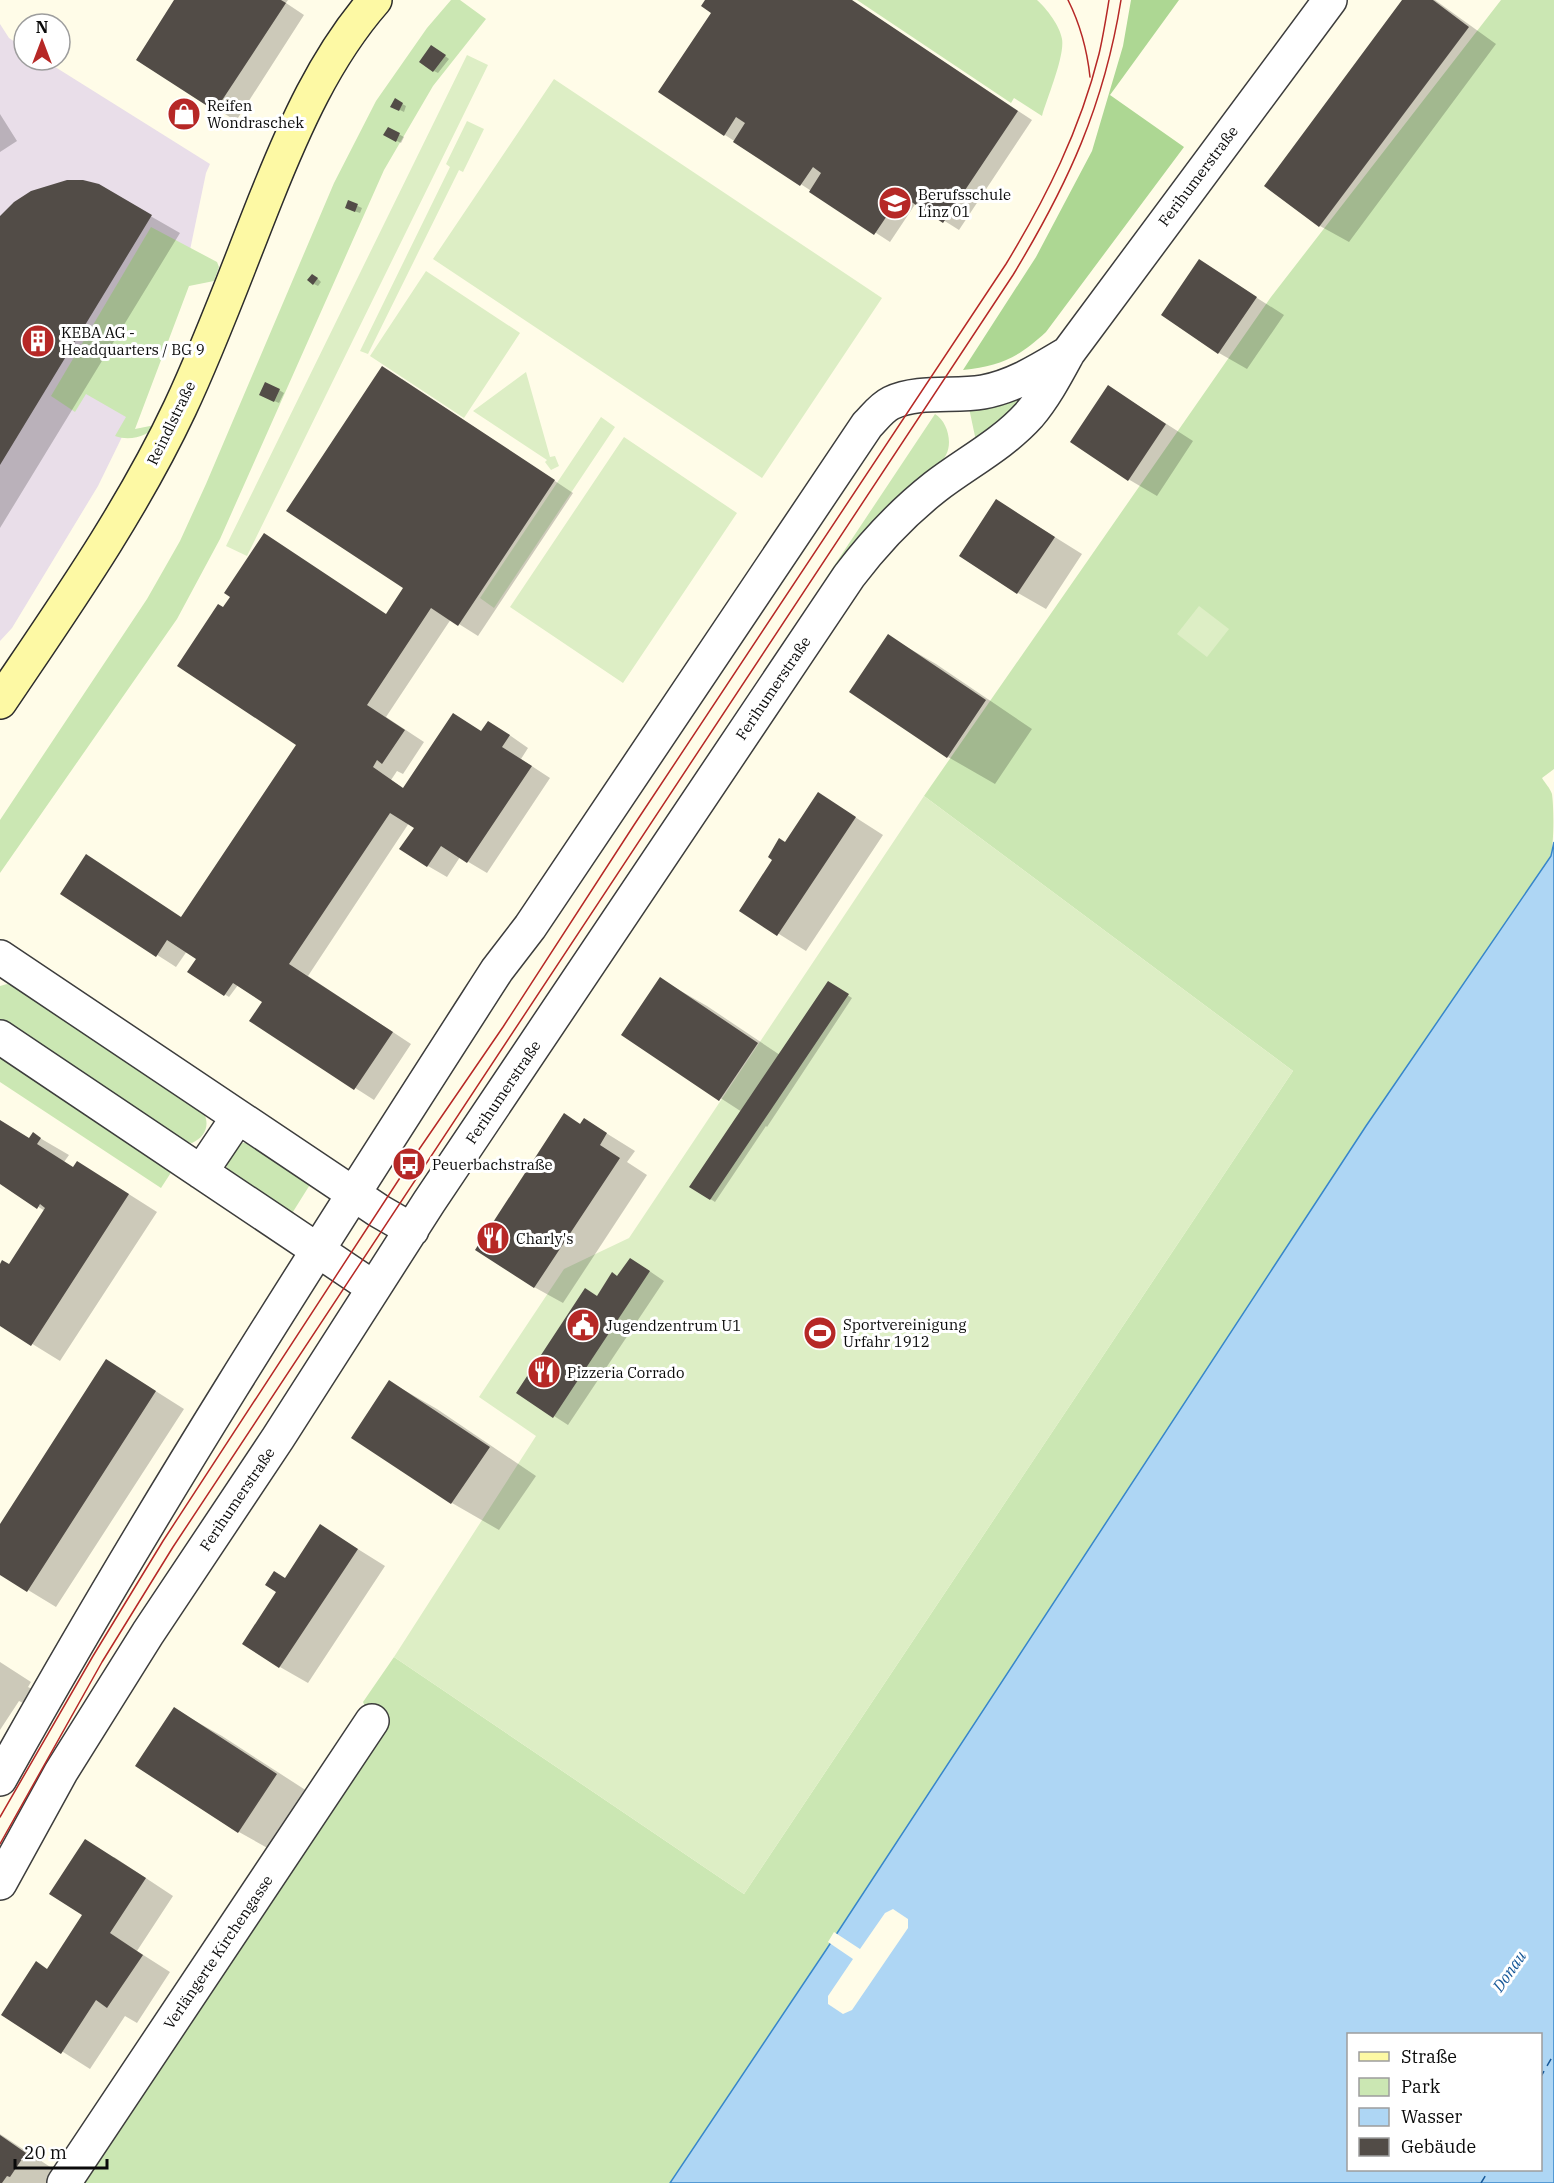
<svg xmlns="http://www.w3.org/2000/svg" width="1554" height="2183" viewBox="0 0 1554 2183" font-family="'IBM Plex Serif',serif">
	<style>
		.industrial { fill: #e9dee9 }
		.green { fill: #cbe7b3 }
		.forest { fill: #add793 }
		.pitch { fill: #ddeec5 }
		.water { fill: #aed6f4; stroke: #3786ca; stroke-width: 1.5; fill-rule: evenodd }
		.pier { fill: #fffce8 }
		.shadow { fill: #0003 }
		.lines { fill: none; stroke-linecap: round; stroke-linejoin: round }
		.ferry { stroke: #175898; stroke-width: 1.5; stroke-dasharray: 8 6; stroke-linecap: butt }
		.building { fill: #524c47 }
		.street-casing { stroke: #3d3d3d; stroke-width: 36 }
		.secondary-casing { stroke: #2c2c2c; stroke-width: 36 }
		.street { stroke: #fff; stroke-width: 33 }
		.secondary { stroke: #fdf9a4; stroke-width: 33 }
		.tram { stroke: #b62826; stroke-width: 1.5 }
		.labels { text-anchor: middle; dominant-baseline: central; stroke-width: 6; stroke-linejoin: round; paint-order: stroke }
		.poi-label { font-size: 15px; fill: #0a0a0a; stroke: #fff; text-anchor: start }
		.street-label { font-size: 15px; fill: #0a0a0a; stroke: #fff }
		.water-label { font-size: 16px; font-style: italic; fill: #175898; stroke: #fff }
	</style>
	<rect width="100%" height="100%" fill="#fffce8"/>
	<path class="industrial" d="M0 24 9 38 24 48V60H44L210 164 206 173 190 250 121 439 98 486 12 628 0 641Z"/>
	<path class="green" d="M451 0H460L486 19 433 86 384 170 220 539 177 619 0 873V820L147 599 180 541 206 484 334 183 376 101 427 28Z
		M857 0H1037C1047 9 1060 26 1062 39 1065 56 1047 98 1042 116L1014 98 1011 103Z
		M1501 0H1554V769L1542 778C1545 783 1550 788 1552 794 1554 809 1554 840 1551 856L1366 1126 826 1950 670 2183H73L377 1733 363 1702 394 1657 744 1894 1293 1071 924 796 1271 297Z
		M151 227 217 262 219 267 214 281 189 286 135 429 160 424C148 435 132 442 115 436L126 417 86 394 75 412 51 396Z
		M1032 396 976 441 969 408 1015 397Z
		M935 414C947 421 953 442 946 455 938 472 908 487 894 500 867 524 846 553 824 581Z
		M7 984 13 985 204 1113C210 1126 205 1137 192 1143L180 1140 0 1020V986Z
		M0 1056 172 1171 161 1188 0 1082Z
		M242 1143H249L311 1183 291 1215 228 1172 225 1159 236 1145Z"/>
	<path class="forest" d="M1131 0H1179L1110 95 1184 147 1046 332C1018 358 1000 366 963 370L1036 257 1092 151 1123 46Z"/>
	<path class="pitch" d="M467 55 488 65 247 556 226 546Z
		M554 79 882 298 762 478 433 259Z
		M467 121 484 129 463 172 459 170 368 354 360 351 450 167 446 164Z
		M426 271 520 333 464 418 370 356Z
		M526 372 550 457 555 456 559 466 551 470 545 462 547 460 473 411Z
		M601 417 615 427 494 608 480 598Z
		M624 437 737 513 623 683 510 607Z
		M1199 606 1229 629 1207 657 1177 634Z
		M924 796 1293 1071 744 1894 394 1657 536 1436 479 1397 564 1269 629 1238Z"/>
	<path class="water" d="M1554 842V2183H670L826 1950 1366 1126 1551 856ZM1348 2034H1540V2170H1348Z"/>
	<path class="pier" d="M893 1909 908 1919V1928L852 2010 843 2014 828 2004V1996L853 1959 828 1942 834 1932 860 1949 885 1913Z"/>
	<path class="shadow" d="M176 0H288L286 3 304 15 236 121 138 59Z
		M707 0H851L1032 120 959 230 916 203 890 242 725 135 713 12Z
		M1404 0H1435L1496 44 1349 242 1320 226 1266 185Z
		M436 49 449 59 438 73 434 71Z
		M395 100 406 106 404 112 392 106Z
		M0 114 17 141 0 152Z
		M389 129 404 137 401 143 385 135Z
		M98 186 180 233 0 528V218Z
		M349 202 362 208 360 213 351 210Z
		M1199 261 1284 315 1247 369 1219 353 1163 315Z
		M317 278 321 282 318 286 314 284Z
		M402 379 573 493 478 636 451 619 386 717 424 742 403 774 397 771 391 780 404 789 482 732 508 734 528 748 521 759 550 778 487 873 460 857 447 877 428 866 416 827 409 823 308 976 411 1044 374 1100 251 1021 264 1002 238 985 229 997 189 972 207 964 187 951 176 967 62 894 182 918 298 744 224 609 387 615 405 588Z
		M1109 387 1193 441 1157 496 1128 479Z
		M279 390 284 393 279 403 265 397Z
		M997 501 1082 554 1046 609 1018 593Z
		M888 636 936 664 1032 729 995 784 948 757 851 692Z
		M819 794 883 835 806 951 741 910Z
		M660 979 707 1006 780 1055 829 983 852 998 767 1127 766 1126 715 1202 692 1187 742 1112 623 1035Z
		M565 1115 582 1125 585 1120 635 1151 627 1162 647 1175 563 1303 534 1287Z
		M0 1121 30 1139 33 1134 69 1155 64 1162 74 1168 105 1179 157 1212 60 1361 0 1324V1266H10L45 1211 0 1183Z
		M645 1268 664 1281 568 1425 554 1416 598 1297 618 1278Z
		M135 1378 184 1409 56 1607 0 1573V1527Z
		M390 1382 437 1409 536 1476 499 1530 452 1503 353 1438Z
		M321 1526 385 1566 308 1683 280 1667 286 1579Z
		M0 1662 31 1682 28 1687 32 1689 23 1703 19 1701 0 1730Z
		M174 1709 222 1736 324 1802 287 1859 239 1832 137 1765Z
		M114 1857 173 1896 137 1951 170 1972 137 2023 125 2016 90 2069 3 2014 48 1970 84 1915Z
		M0 2134 64 2176 59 2183H0Z"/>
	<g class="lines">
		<path class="ferry" d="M1540 2078 1554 2054
			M1481 2183 1489 2170"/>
	</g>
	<path class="building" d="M174 0H281L286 3 215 111 136 60Z
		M705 0H852L1018 111 943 223 901 195 874 235 809 192 821 173 813 167 800 186 733 142 745 123 736 117 724 136 658 92 711 13 701 6Z
		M1402 0H1433L1469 27 1319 227 1264 186Z
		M431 45 446 55 433 72 419 62Z
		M395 98 403 103 399 111 390 107Z
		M388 127 400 133 396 142 383 135Z
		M67 180H83L99 184 152 215 0 465V216L14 202 31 191Z
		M348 200 358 204 355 212 345 208Z
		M1199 259 1257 297 1218 354 1161 315Z
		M312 274 318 278 313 285 307 280Z
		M382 366 555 480 458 626 431 608 367 705 405 730 382 764 377 760 373 767 403 788 453 713 481 731 488 721 510 735 502 747 532 766 467 863 441 846 427 867 399 849 414 828 390 813 289 964 393 1032 354 1090 249 1021 262 1002 233 983 224 996 187 972 196 959 167 940 156 957 60 894 86 854 181 917 296 745 177 666 218 604 223 607 230 597 224 593 264 533 386 614 403 588 286 511Z
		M265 382 280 389 274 402 259 395Z
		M1108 385 1166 424 1128 481 1070 442Z
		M996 499 1055 537 1017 594 959 556Z
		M888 634 986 700 947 758 849 692Z
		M818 792 856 817 777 936 739 911 772 860 768 857 779 838 785 842Z
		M660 977 758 1043 719 1101 621 1035Z
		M828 981 849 994 710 1200 689 1187Z
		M564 1113 580 1124 584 1118 607 1133 600 1145 620 1158 534 1288 475 1250Z
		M0 1120 29 1138 33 1132 41 1138 37 1144 73 1167 77 1161 129 1194 31 1346 0 1326V1264L2 1260 9 1264 45 1208 40 1204 37 1209 0 1184Z
		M630 1258 650 1271 553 1418 516 1393 585 1288 597 1296 612 1272 617 1276Z
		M106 1359 156 1391 27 1592 0 1575V1524Z
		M389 1380 490 1447 451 1504 351 1438Z
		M320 1524 358 1549 279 1668 242 1644 276 1592 265 1585 274 1571 285 1578Z
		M174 1707 277 1774 238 1833 135 1766Z
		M85 1839 146 1878 110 1933 143 1955 107 2008 96 2000 61 2054 1 2015 36 1961 47 1969 82 1915 49 1894Z
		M0 2135 26 2153 10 2177 7 2176 2 2183H0Z"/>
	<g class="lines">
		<g class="street-casing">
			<path id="street" d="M0 957 379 1211 412 1230
				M0 1037 374 1288
				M201 1172 238 1117
				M0 1779C154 1502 326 1236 497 970L530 927 867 425C875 417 881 408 891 403 919 390 954 397 983 392 1015 386 1041 369 1068 353
				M0 1883 61 1772 148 1633 278 1438 429 1202 849 576C874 543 902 513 935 487 966 463 1002 445 1029 415 1045 396 1056 375 1068 353L1330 0
				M64 2183 372 1721"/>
		</g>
		<g class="secondary-casing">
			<path id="secondary" d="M0 702C64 607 131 512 180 408 212 340 238 268 266 198 294 128 325 57 375 0"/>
		</g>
		<use href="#street" class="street"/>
		<use href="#secondary" class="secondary"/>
		<path class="tram" d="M1068 0C1081 26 1087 49 1090 77
			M0 1817 93 1656 163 1541 409 1164 503 1027 634 825 1006 264C1046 198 1080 130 1099 54 1103 37 1106 18 1109 0
			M0 1844 102 1662 173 1547 1013 275C1068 184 1104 106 1121 0"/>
	</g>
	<defs>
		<g id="shop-disc" transform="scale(1.725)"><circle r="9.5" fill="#b62826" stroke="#fff"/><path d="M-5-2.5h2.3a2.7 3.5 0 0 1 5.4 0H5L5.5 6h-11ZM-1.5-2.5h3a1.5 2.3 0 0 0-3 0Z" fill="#fff"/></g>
		<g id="school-disc" transform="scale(1.725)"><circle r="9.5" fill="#b62826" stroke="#fff"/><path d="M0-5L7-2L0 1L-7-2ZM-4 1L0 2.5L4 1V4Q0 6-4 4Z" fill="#fff"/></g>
		<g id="building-disc" transform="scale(1.725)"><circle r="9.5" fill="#b62826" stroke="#fff"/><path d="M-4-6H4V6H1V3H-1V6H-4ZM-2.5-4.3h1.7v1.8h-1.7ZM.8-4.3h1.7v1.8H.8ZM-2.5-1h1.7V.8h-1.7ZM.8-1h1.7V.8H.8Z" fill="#fff"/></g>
		<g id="bus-disc" transform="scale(1.725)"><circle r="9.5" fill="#b62826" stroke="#fff"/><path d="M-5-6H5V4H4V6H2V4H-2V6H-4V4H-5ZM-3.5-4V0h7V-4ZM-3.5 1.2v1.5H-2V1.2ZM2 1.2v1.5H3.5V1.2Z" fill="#fff"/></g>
		<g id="restaurant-disc" transform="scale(1.725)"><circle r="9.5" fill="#b62826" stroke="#fff"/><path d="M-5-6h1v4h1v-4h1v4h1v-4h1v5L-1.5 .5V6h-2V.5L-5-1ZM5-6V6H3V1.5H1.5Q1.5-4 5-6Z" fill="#fff"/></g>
		<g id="civic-disc" transform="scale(1.725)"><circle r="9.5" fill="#b62826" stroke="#fff"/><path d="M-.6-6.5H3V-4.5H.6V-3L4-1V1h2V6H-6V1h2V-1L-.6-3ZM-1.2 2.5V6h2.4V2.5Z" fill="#fff"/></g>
		<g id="stadium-disc" transform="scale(1.725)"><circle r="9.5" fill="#b62826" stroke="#fff"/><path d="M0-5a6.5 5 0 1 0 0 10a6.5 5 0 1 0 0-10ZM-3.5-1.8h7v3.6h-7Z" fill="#fff"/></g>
	</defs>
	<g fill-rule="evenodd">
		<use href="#shop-disc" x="184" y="114"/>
		<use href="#school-disc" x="895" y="203"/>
		<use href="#building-disc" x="38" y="341"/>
		<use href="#bus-disc" x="409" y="1164"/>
		<use href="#restaurant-disc" x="493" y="1238"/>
		<use href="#civic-disc" x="583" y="1325"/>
		<use href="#stadium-disc" x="820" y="1333"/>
		<use href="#restaurant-disc" x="544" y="1372"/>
	</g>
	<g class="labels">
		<g class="poi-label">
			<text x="207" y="105">Reifen<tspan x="207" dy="17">Wondraschek</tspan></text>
			<text x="918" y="194">Berufsschule<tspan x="918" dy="17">Linz 01</tspan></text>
			<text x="61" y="332">KEBA AG -<tspan x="61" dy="17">Headquarters / BG 9</tspan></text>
			<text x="432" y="1164">Peuerbachstraße</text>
			<text x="516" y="1238">Charly's</text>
			<text x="843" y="1324">Sportvereinigung<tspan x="843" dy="17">Urfahr 1912</tspan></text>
			<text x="606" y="1325">Jugendzentrum U1</text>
			<text x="567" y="1372">Pizzeria Corrado</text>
		</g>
		<g class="street-label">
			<text transform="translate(1198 176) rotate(-53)">Ferihumerstraße</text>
			<text transform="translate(171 423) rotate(-64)">Reindlstraße</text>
			<text transform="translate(773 688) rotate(-56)">Ferihumerstraße</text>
			<text transform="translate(503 1092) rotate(-56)">Ferihumerstraße</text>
			<text transform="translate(237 1499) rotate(-56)">Ferihumerstraße</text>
			<text transform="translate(218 1952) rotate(-56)">Verlängerte Kirchengasse</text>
		</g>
		<g class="water-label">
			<text transform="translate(1509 1971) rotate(-55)">Donau</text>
		</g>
	</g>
	<rect x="1347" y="2033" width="195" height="138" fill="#ffffff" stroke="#9d9d9d" stroke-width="1.5"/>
	<rect x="1359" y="2052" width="30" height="9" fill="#fdf9a4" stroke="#9d9d9d" stroke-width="1.5"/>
	<text x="1401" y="2063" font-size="18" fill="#0a0a0a">Straße</text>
	<rect x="1359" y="2078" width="30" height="18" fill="#cbe7b3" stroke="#9d9d9d" stroke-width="1.5"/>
	<text x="1401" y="2093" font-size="18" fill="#0a0a0a">Park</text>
	<rect x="1359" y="2108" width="30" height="18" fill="#aed6f4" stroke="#9d9d9d" stroke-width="1.5"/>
	<text x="1401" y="2123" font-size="18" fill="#0a0a0a">Wasser</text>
	<rect x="1359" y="2138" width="30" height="18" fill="#524c47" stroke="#9d9d9d" stroke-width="1.5"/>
	<text x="1401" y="2153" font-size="18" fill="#0a0a0a">Gebäude</text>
	<g transform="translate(42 42)"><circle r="28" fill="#ffffff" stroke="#9d9d9d" stroke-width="1.5"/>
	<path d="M0-4.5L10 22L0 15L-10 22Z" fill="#b62826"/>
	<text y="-9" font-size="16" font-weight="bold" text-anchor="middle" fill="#0a0a0a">N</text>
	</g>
	<path d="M15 2159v9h92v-9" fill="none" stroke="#0a0a0a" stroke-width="3"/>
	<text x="24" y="2159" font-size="18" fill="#0a0a0a" stroke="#ffffff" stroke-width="4.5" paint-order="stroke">20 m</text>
</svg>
